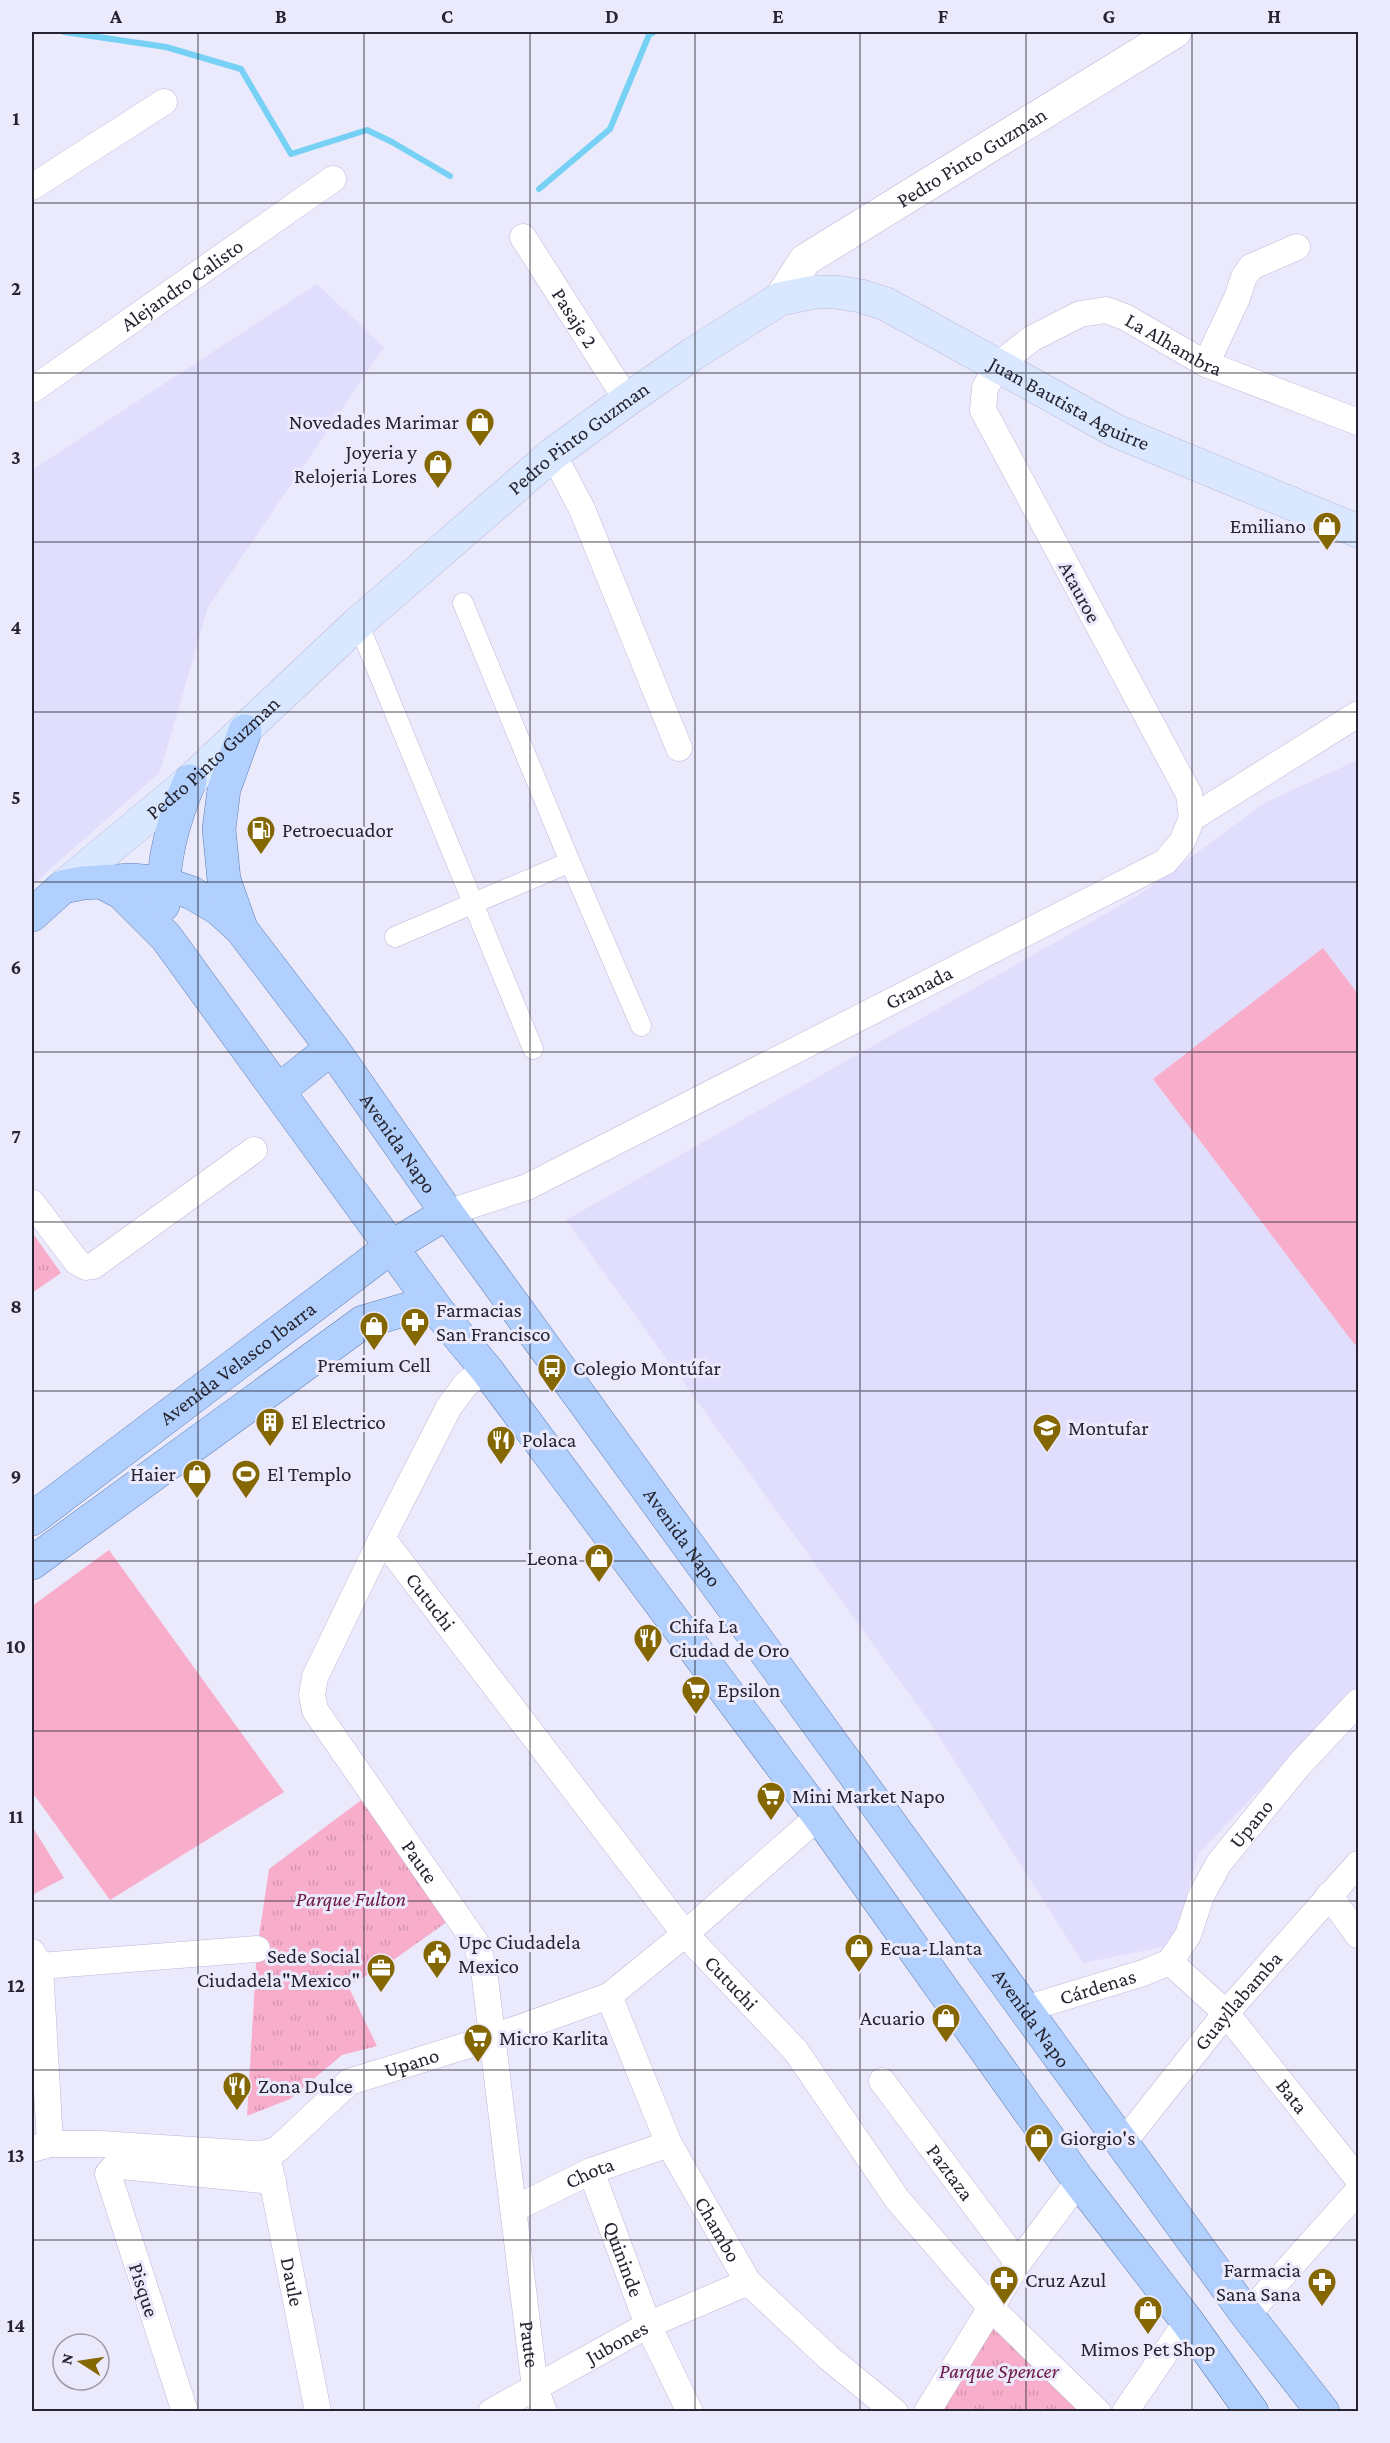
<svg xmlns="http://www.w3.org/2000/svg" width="1390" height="2443" viewBox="0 0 1390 2443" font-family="'Crimson Pro',serif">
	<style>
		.built { fill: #e1defd }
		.grass { fill: url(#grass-tufts) }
		.pitch { fill: #f8adcb }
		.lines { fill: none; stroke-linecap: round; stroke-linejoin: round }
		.stream { stroke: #76d1f5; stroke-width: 6 }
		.pedestrian-casing { stroke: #bcb9d8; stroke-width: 21 }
		.minor-casing { stroke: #bcb9d8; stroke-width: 27 }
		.tertiary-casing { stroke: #bcb9d8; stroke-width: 33 }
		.secondary-casing { stroke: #bcb9d8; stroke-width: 34 }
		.primary-casing { stroke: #6080b4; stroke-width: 34 }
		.pedestrian { stroke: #fff; stroke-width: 20 }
		.minor { stroke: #fff; stroke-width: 26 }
		.tertiary { stroke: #fff; stroke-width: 32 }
		.secondary { stroke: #d9e8fe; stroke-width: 33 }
		.primary { stroke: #b2d0fd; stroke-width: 33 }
		.grid { fill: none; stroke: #262430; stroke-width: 1.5; stroke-opacity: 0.55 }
		.labels { text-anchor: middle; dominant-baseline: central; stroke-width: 6; stroke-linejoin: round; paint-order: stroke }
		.street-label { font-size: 21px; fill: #262430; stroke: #ebe9fc }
		.poi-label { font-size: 21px; fill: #262430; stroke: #ebe9fc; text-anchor: start }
		.park-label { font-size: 21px; font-style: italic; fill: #6d1945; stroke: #ebe9fc }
		.neatline { fill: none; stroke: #262430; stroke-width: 2 }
		.grid-label { font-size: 20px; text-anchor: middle; font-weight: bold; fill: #262430 }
	</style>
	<defs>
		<pattern id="grass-tufts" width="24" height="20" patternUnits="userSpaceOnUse" patternTransform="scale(1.5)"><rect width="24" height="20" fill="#f8adcb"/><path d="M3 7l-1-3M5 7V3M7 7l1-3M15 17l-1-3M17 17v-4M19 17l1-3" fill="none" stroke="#d495af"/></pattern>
	</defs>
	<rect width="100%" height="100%" fill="#ebe9fc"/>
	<path class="built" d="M317 284 384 347 208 607 160 772 32 885V470Z
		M1358 760V1687L1198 1854 1173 1945 1083 1963 933 1727 566 1220 1142 893 1266 802Z"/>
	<path class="grass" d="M32 1232 61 1273 32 1293Z
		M372 1792 458 1914 392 1961 348 1986 377 2046 342 2055 290 2099 247 2116 257 1949 269 1869Z
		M991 2308 1098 2412H927Z"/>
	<path class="pitch" d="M1323 948 1358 994V1342L1355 1345 1153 1079Z
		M109 1550 284 1792 110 1900 32 1792V1606Z
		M32 1826 64 1878 32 1895Z"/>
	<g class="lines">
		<path class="stream" d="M64 32 166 47 241 69 291 154 367 130 392 142 450 176
			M539 189 610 129 649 35 654 32"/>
		<g class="pedestrian-casing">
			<path id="pedestrian" d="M463 603 570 862 641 1026
				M358 623 533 1049
				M395 937 570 862"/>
		</g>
		<g class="minor-casing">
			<g id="minor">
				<path d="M32 187 164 102"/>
				<path id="s1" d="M523 237 627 400"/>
				<path d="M1206 364 1237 298 1244 277 1251 267 1297 247"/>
				<path id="s2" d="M32 390 333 179"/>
				<path d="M553 454 582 509 679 748"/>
				<path id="s3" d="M1192 818 1189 794 983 410 985 388 997 366 1031 339 1080 314 1106 310 1125 317 1206 364 1358 422"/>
				<path d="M32 1203 77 1262 86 1267 93 1266 254 1150"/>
				<path id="s4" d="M447 1213 527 1187 1165 862 1182 842 1192 818 1358 714"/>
				<path id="s5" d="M486 1369 466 1384 449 1407 382 1538 315 1677 312 1695 315 1710 476 1943 484 1970 535 2388 544 2412"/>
				<path id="s6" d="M382 1538 685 1934 796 2051 897 2199 991 2308 1098 2412"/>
				<path d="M1329 1895 1358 1935"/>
				<path d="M32 1952 40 1966 50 2144"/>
				<path id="s7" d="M1170 1962 1188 1935 1201 1896 1219 1863 1299 1765 1358 1702"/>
				<path id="s8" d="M1170 1962 1226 2013 1358 2179"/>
				<path d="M40 1966 257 1949"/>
				<path id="s9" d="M609 1996 669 2144 748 2282 828 2357 895 2412"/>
				<path id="s10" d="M1025 2009 1143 1973 1170 1962"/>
				<path id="s11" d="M882 2081 1018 2263"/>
				<path id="s12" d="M1123 2143 1226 2013 1358 1864"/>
				<path id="s13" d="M32 2149 50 2144H100L254 2154 267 2153 278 2149 349 2082 491 2038 609 1996 685 1934 819 1816"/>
				<path id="s14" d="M269 2164 318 2412"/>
				<path id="s15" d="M591 2171 648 2325 690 2412"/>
				<path id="s16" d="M514 2209 591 2171 669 2144"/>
				<path d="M1247 2315 1358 2191"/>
				<path d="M185 2412 108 2174 115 2166H121L273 2181"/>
				<path id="s17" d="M491 2412 648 2325 748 2282"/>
				<path d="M927 2412 1018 2263 1079 2181"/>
				<path d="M1125 2412 1187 2321"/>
			</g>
		</g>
		<g class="tertiary-casing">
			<g id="tertiary">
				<path id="s18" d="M780 299 805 260 1175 32"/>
			</g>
		</g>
		<g class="secondary-casing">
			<g id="secondary">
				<path id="s19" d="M63 887 190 781 358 623 553 454 627 400 693 354 780 299 815 292H836L861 296 886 304 1116 431 1358 531"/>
			</g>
		</g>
		<g class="primary-casing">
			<g id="primary">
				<path d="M101 882 122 893 166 937 437 1310 486 1369 819 1816 1079 2181 1187 2321 1252 2412"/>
				<path d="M163 905C162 861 172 822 190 781"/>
				<path id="s20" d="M32 915 63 887 83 883 132 880 163 883 192 893 219 909 241 929 332 1048 447 1213 1247 2315 1323 2412"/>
				<path d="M241 928 224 880 219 829 224 789 245 731"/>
				<path d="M278 1091 332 1048"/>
				<path id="s21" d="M32 1519 391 1247 447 1213"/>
				<path d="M32 1563 363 1322 414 1307 437 1310"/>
			</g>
		</g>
		<use href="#pedestrian" class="pedestrian"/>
		<use href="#minor" class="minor"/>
		<use href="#tertiary" class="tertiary"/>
		<use href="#secondary" class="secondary"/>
		<use href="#primary" class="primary"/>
	</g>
	<path class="grid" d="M198 32V2412M364 32V2412M530 32V2412M695 32V2412M860 32V2412M1026 32V2412M1192 32V2412M32 203H1358M32 373H1358M32 542H1358M32 712H1358M32 882H1358M32 1052H1358M32 1222H1358M32 1391H1358M32 1561H1358M32 1731H1358M32 1901H1358M32 2070H1358M32 2240H1358"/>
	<defs>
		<g id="shop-pin" transform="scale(1.5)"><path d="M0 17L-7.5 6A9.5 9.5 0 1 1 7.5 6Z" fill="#856701" stroke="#ebe9fc"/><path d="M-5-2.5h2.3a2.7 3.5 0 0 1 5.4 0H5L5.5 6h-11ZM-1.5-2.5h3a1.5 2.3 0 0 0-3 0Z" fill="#fff"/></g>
		<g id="fuel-pin" transform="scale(1.5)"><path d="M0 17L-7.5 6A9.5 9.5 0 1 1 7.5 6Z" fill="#856701" stroke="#ebe9fc"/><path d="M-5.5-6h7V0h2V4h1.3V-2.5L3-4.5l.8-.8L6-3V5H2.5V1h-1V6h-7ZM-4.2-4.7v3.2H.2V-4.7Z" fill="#fff"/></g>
		<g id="pharmacy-pin" transform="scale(1.5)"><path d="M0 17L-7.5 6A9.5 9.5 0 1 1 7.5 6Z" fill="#856701" stroke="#ebe9fc"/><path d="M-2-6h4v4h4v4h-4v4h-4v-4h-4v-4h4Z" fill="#fff"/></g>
		<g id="bus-pin" transform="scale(1.5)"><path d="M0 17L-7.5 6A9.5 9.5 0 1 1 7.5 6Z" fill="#856701" stroke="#ebe9fc"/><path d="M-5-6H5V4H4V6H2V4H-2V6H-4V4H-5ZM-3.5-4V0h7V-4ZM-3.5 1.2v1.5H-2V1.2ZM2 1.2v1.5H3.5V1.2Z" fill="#fff"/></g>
		<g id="building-pin" transform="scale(1.5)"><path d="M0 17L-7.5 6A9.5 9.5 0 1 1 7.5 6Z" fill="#856701" stroke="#ebe9fc"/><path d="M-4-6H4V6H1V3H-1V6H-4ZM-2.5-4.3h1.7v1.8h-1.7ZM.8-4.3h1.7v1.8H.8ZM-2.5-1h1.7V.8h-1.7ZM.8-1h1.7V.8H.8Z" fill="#fff"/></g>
		<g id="university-pin" transform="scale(1.5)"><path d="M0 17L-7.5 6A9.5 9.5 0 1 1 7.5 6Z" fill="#856701" stroke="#ebe9fc"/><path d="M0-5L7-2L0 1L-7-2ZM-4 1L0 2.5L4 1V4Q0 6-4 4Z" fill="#fff"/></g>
		<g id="restaurant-pin" transform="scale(1.5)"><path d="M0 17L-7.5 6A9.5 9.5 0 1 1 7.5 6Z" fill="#856701" stroke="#ebe9fc"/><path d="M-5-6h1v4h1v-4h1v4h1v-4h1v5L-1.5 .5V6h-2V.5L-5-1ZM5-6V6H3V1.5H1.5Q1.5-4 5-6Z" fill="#fff"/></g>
		<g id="stadium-pin" transform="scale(1.5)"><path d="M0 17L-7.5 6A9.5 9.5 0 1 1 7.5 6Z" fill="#856701" stroke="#ebe9fc"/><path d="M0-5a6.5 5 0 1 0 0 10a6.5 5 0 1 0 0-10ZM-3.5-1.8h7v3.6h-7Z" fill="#fff"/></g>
		<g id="supermarket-pin" transform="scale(1.5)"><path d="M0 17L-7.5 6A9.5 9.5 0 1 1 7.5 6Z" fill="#856701" stroke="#ebe9fc"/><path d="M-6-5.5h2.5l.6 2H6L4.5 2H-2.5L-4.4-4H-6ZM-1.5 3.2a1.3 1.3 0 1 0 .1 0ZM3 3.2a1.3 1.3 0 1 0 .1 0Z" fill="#fff"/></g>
		<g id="civic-pin" transform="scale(1.5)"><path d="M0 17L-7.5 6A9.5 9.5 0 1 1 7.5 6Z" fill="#856701" stroke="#ebe9fc"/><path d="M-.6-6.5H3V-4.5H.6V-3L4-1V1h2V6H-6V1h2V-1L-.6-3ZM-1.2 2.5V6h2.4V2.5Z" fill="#fff"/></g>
		<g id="office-pin" transform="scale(1.5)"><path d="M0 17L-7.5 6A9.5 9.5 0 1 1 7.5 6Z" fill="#856701" stroke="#ebe9fc"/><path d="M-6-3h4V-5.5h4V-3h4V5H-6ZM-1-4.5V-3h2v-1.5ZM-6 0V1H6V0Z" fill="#fff"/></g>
	</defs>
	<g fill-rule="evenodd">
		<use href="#shop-pin" x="480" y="422"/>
		<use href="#shop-pin" x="438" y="464"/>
		<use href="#shop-pin" x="1327" y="526"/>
		<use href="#fuel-pin" x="261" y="830"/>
		<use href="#pharmacy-pin" x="415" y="1322"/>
		<use href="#shop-pin" x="374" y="1326"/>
		<use href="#bus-pin" x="552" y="1368"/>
		<use href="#building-pin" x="270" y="1422"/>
		<use href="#university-pin" x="1047" y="1428"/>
		<use href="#restaurant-pin" x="501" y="1440"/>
		<use href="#shop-pin" x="197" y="1474"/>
		<use href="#stadium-pin" x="246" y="1474"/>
		<use href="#shop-pin" x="599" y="1558"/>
		<use href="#restaurant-pin" x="648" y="1638"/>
		<use href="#supermarket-pin" x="696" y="1690"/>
		<use href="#supermarket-pin" x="771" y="1796"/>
		<use href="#shop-pin" x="859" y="1948"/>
		<use href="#civic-pin" x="437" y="1954"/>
		<use href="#office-pin" x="381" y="1968"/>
		<use href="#shop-pin" x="946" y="2018"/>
		<use href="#supermarket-pin" x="478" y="2038"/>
		<use href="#restaurant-pin" x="237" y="2086"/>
		<use href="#shop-pin" x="1039" y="2138"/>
		<use href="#pharmacy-pin" x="1004" y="2280"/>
		<use href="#pharmacy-pin" x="1322" y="2282"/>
		<use href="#shop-pin" x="1148" y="2310"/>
	</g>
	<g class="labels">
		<g class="street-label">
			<text stroke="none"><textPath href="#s18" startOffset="242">Pedro Pinto Guzman</textPath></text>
			<text stroke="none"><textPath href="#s2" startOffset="183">Alejandro Calisto</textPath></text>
			<text stroke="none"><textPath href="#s1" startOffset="96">Pasaje 2</textPath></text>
			<text stroke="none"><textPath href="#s3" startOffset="708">La Alhambra</textPath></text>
			<text stroke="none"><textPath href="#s19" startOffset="1246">Juan Bautista Aguirre</textPath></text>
			<text stroke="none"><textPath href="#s19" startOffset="684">Pedro Pinto Guzman</textPath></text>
			<text transform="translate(1080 592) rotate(62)">Atauroe</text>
			<text stroke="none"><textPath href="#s19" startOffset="198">Pedro Pinto Guzman</textPath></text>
			<text stroke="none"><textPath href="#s4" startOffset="524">Granada</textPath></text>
			<text stroke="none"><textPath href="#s20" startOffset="500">Avenida Napo</textPath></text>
			<text stroke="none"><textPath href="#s21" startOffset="258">Avenida Velasco Ibarra</textPath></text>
			<text stroke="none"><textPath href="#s20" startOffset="986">Avenida Napo</textPath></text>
			<text stroke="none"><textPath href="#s6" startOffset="80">Cutuchi</textPath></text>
			<text stroke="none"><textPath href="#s7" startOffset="162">Upano</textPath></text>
			<text stroke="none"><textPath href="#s5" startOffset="573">Paute</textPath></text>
			<text stroke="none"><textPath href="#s6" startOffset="566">Cutuchi</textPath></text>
			<text stroke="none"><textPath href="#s10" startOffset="76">Cárdenas</textPath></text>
			<text stroke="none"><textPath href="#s12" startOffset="183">Guayllabamba</textPath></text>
			<text stroke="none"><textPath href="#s20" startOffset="1580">Avenida Napo</textPath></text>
			<text stroke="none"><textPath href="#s13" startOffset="411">Upano</textPath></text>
			<text stroke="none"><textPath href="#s8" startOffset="182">Bata</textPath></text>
			<text stroke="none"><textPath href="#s11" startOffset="114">Paztaza</textPath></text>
			<text stroke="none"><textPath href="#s16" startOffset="84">Chota</textPath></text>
			<text stroke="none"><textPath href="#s9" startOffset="258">Chambo</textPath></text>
			<text stroke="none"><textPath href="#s15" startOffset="94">Quininde</textPath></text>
			<text stroke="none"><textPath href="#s14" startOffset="120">Daule</textPath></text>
			<text transform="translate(144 2290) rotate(72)">Pisque</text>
			<text stroke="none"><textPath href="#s17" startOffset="144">Jubones</textPath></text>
			<text stroke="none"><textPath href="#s5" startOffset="1077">Paute</textPath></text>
		</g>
		<g class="poi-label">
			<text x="459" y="422" text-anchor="end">Novedades Marimar</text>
			<text x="417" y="452" text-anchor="end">Joyeria y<tspan x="417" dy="24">Relojeria Lores</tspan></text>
			<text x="1306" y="526" text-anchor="end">Emiliano</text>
			<text x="282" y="830">Petroecuador</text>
			<text x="436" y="1310">Farmacias<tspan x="436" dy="24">San Francisco</tspan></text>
			<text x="374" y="1365" text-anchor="middle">Premium Cell</text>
			<text x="573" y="1368">Colegio Montúfar</text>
			<text x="291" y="1422">El Electrico</text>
			<text x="1068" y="1428">Montufar</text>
			<text x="522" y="1440">Polaca</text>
			<text x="176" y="1474" text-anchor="end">Haier</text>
			<text x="267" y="1474">El Templo</text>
			<text x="578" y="1558" text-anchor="end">Leona</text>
			<text x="669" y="1626">Chifa La<tspan x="669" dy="24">Ciudad de Oro</tspan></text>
			<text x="717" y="1690">Epsilon</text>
			<text x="792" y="1796">Mini Market Napo</text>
			<text x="458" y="1942">Upc Ciudadela<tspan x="458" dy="24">Mexico</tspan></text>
			<text x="880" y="1948">Ecua-Llanta</text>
			<text x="360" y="1956" text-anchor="end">Sede Social<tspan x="360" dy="24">Ciudadela"Mexico"</tspan></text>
			<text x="925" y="2018" text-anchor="end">Acuario</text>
			<text x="499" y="2038">Micro Karlita</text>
			<text x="258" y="2086">Zona Dulce</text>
			<text x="1060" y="2138">Giorgio's</text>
			<text x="1301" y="2270" text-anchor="end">Farmacia<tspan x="1301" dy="24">Sana Sana</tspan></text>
			<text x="1025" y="2280">Cruz Azul</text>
			<text x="1148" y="2349" text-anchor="middle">Mimos Pet Shop</text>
		</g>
		<g class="park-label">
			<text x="351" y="1899">Parque Fulton</text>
			<text x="999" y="2371">Parque Spencer</text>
		</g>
	</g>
	<rect width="1390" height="2443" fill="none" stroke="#ebe9fc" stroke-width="66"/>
	<g transform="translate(81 2362) rotate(282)"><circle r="28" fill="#ebe9fc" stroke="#9c9aaa" stroke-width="1.5"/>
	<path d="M0-4.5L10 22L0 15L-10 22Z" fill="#856701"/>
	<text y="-9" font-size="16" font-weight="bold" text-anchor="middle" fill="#262430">N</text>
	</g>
	<rect x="33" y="33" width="1324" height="2377" class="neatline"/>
	<g class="grid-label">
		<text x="116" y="23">A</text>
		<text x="281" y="23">B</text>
		<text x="447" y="23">C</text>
		<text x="612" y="23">D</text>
		<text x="778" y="23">E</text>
		<text x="943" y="23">F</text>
		<text x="1109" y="23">G</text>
		<text x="1274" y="23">H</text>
		<text x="16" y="125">1</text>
		<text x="16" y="295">2</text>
		<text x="16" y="464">3</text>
		<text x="16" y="634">4</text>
		<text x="16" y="804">5</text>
		<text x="16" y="974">6</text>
		<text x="16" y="1143">7</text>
		<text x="16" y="1313">8</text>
		<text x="16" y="1483">9</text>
		<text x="16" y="1653">10</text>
		<text x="16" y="1823">11</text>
		<text x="16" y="1992">12</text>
		<text x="16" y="2162">13</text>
		<text x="16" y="2332">14</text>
	</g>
</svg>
